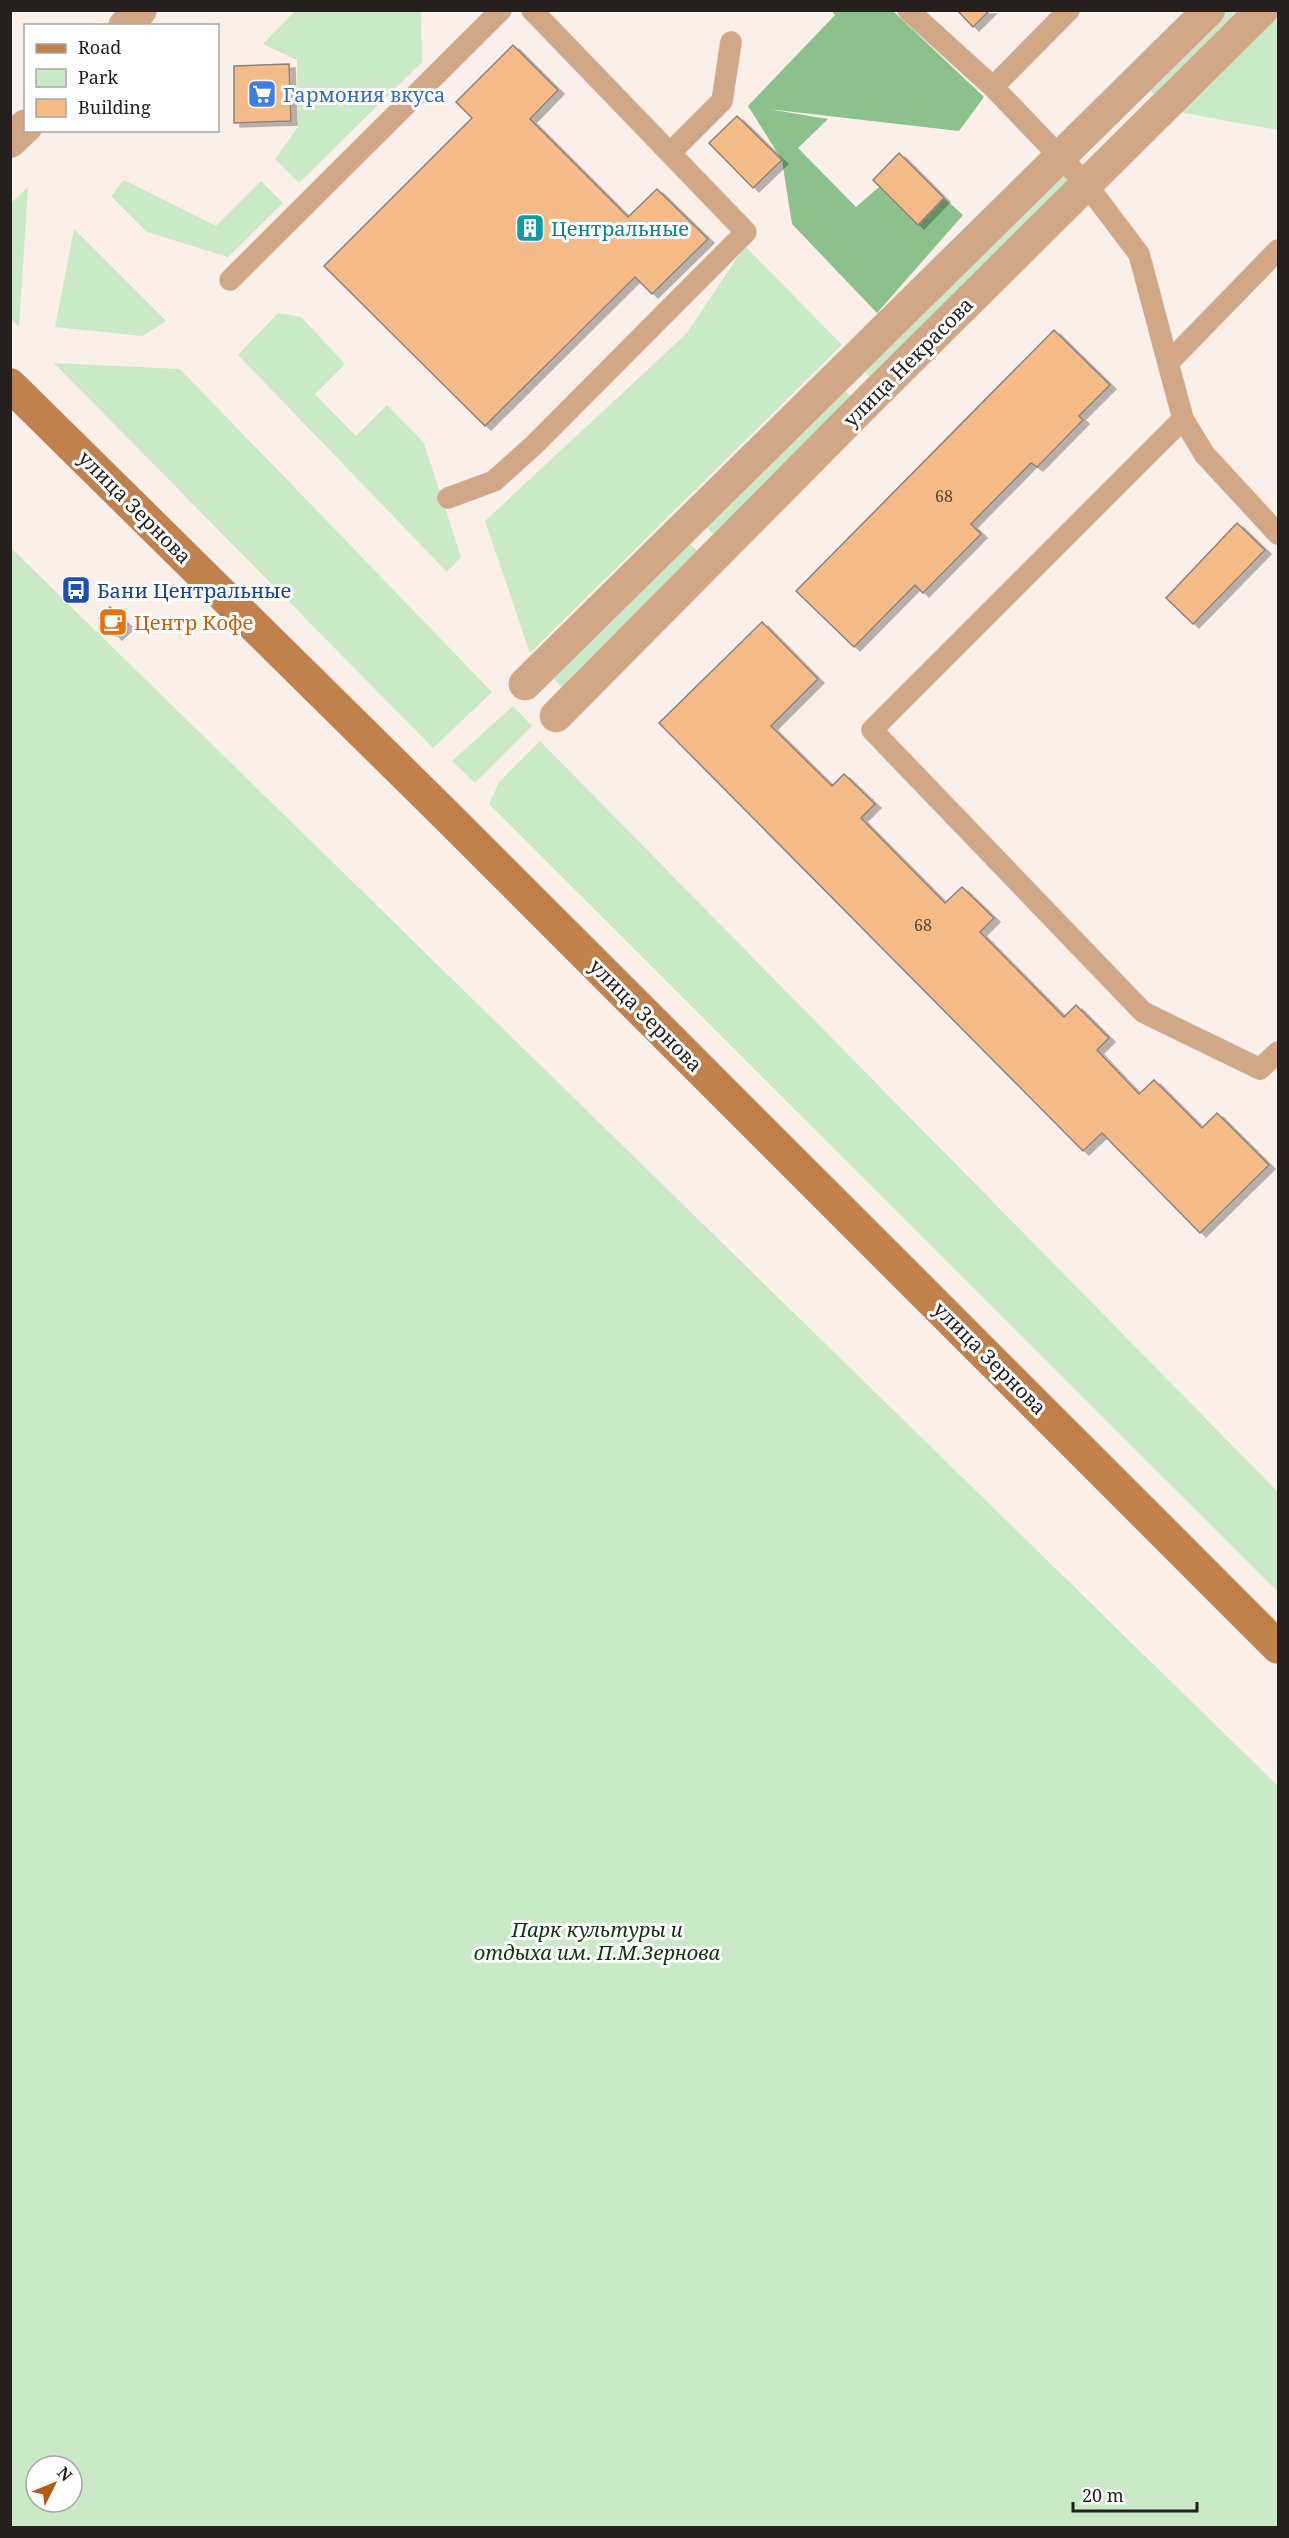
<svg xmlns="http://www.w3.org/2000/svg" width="1289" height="2538" viewBox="0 0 1289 2538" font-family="'Noto Serif',serif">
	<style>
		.green { fill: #c9e9c7; fill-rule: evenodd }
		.forest { fill: #8cc18b }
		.building { fill: #f4bb88; stroke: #8c837c; stroke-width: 1.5; filter: url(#shadow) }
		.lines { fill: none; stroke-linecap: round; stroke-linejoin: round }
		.service-casing { stroke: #d4cac4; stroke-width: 22 }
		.pedestrian-casing { stroke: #d4cac4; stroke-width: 33 }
		.tertiary-casing { stroke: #d4cac4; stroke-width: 34 }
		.secondary-casing { stroke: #d4cac4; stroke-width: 34 }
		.service { stroke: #d2a785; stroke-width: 21 }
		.pedestrian { stroke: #d2a785; stroke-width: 32 }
		.tertiary { stroke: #d2a785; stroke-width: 33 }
		.secondary { stroke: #c0814c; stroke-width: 33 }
		.labels { text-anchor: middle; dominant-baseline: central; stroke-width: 6; stroke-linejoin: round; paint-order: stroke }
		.number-label { font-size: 16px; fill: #594738 }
		.shop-label { font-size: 20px; fill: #366cbe; stroke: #fff; text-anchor: start }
		.culture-label { font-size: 20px; fill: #0d838f; stroke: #fff; text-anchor: start }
		.street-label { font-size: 20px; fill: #25201e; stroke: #fff }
		.transit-label { font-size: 20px; fill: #164399; stroke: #fff; text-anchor: start }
		.food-label { font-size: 20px; fill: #c56008; stroke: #fff; text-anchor: start }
		.park-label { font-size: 20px; font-style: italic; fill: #0e3310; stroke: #fff }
	</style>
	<defs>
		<filter id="shadow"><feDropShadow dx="6" dy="4" stdDeviation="0" flood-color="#0004"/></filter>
	</defs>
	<rect width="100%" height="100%" fill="#fbefe9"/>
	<path class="green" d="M296 10 421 11 422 62 299 183 275 159 298 127 297 60 263 44Z
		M1219 11H1250L1159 100 1145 85Z
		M1275 11H1278V130L1173 111Z
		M1059 165 1078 185 877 384 858 364Z
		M124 180 216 226 261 181 283 203 228 257 147 232 111 196Z
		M28 187 19 327 11 319V203Z
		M74 229 166 321 143 336 55 327Z
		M745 246 842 345 530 653 485 521 687 333Z
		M278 313 301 317 345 364 315 394 356 436 387 405 424 443 461 557 447 572 238 355Z
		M54 363 180 369 492 692 433 748Z
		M838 384 857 403 720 541 700 520Z
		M682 536 703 557 569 694 545 670Z
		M10 547 1278 1786V2527H11ZM36 2466H72V2502H36Z
		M513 706 532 726 475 783 452 761Z
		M540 741 1278 1492V1592L489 804 499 782Z"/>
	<path class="forest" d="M831 10 893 11 984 97 959 131 768 109 828 119 798 148 856 207 879 187 918 225 944 198 963 215 877 313 792 224 782 160 748 106 835 15Z"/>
	<path class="building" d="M957 10H990L973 27Z
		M513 45 558 90 530 119 628 217 657 189 708 239 652 294 635 277 485 426 324 266 472 118 456 102Z
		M289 64 291 121 234 123V66Z
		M737 116 782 160 753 188 709 143Z
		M899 153 944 198 918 225 873 180Z
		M1054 330 1110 385 1079 416 1083 420 1037 467 1031 463 971 524 981 534 923 593 915 585 854 647 796 591Z
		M1237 523 1265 550 1193 624 1166 598Z
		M110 607 128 625 116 636 99 618Z
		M762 622 818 679 771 726 832 786 844 774 875 804 861 818 945 903 962 887 994 918 980 932 1064 1017 1076 1005 1109 1038 1097 1050 1139 1094 1154 1080 1202 1128 1217 1113 1269 1165 1200 1233 1102 1133 1083 1151 659 723Z"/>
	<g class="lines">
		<g class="service-casing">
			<path id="service" d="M908 10 993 87 1086 184 1139 254 1183 419 1205 455 1278 534
				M993 87 1069 10
				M670 153 722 101 731 42
				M230 280 501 10
				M1168 363 1278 250
				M1183 419 872 730 1143 1012 1260 1069 1278 1052
				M448 498 494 481 535 444 746 232 532 10"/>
		</g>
		<g class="pedestrian-casing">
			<path id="pedestrian" d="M525 684 1209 10
				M556 716 872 397 1262 10"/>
		</g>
		<g class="tertiary-casing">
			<path id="tertiary" d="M125 26 140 10
				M10 141 26 126"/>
		</g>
		<g class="secondary-casing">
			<path id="secondary" d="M10 385 449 818 1278 1647"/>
		</g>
		<use href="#service" class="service"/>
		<use href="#pedestrian" class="pedestrian"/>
		<use href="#tertiary" class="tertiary"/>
		<use href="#secondary" class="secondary"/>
	</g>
	<defs>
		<g id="supermarket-square" transform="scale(1.5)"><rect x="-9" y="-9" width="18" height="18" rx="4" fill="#3f7fe0" stroke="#fff"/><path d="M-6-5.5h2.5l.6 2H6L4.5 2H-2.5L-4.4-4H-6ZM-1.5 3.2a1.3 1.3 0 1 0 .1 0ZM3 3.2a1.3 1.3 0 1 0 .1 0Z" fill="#fff"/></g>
		<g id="building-square" transform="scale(1.5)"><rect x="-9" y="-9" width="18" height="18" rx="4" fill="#0f9aa8" stroke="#fff"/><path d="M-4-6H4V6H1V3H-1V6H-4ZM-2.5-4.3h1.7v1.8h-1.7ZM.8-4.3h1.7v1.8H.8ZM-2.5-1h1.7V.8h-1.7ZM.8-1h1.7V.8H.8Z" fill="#fff"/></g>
		<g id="bus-square" transform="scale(1.5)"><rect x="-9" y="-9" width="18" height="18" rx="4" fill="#1a4fb4" stroke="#fff"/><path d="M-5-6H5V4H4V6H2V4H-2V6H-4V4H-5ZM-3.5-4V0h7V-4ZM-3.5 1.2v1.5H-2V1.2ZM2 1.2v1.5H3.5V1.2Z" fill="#fff"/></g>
		<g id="cafe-square" transform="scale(1.5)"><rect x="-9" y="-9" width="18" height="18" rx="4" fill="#e8710a" stroke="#fff"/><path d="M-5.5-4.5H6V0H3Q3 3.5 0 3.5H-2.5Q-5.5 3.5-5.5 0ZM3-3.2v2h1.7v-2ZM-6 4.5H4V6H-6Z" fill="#fff"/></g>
	</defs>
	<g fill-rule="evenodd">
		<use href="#supermarket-square" x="262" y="94"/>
		<use href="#building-square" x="530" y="228"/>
		<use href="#bus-square" x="76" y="590"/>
		<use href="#cafe-square" x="113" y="622"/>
	</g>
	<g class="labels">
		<g class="number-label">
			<text x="944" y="496">68</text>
			<text x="923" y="925">68</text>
		</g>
		<g class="shop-label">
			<text x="283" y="94">Гармония вкуса</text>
		</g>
		<g class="culture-label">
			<text x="551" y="228">Центральные</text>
		</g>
		<g class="street-label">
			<text transform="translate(908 362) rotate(-45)">улица Некрасова</text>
			<text transform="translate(135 507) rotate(45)">улица Зернова</text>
			<text transform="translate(646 1015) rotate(45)">улица Зернова</text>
			<text transform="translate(990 1358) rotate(45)">улица Зернова</text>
		</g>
		<g class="transit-label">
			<text x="97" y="590">Бани Центральные</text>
		</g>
		<g class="food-label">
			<text x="134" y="622">Центр Кофе</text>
		</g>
		<g class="park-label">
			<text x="597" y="1929">Парк культуры и<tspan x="597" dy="23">отдыха им. П.М.Зернова</tspan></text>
		</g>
	</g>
	<rect width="1289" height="2538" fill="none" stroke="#25201e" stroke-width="24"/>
	<rect x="24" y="24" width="195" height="108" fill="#ffffff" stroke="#a8a6a5" stroke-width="1.5"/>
	<rect x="36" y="44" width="30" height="9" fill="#c0814c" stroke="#a8a6a5" stroke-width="1.5"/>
	<text x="78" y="54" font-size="18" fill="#25201e">Road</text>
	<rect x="36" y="69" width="30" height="18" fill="#c9e9c7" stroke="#a8a6a5" stroke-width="1.5"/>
	<text x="78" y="84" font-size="18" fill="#25201e">Park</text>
	<rect x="36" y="99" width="30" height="18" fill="#f4bb88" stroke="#a8a6a5" stroke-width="1.5"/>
	<text x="78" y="114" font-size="18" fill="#25201e">Building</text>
	<g transform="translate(54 2484) rotate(47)"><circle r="28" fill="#ffffff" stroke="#a8a6a5" stroke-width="1.5"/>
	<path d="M0-4.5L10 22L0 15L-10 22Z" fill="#b85813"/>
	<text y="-9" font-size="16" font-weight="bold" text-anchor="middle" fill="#25201e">N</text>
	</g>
	<path d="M1073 2502v9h124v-9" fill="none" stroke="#25201e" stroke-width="3"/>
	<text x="1082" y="2502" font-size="18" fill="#25201e" stroke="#ffffff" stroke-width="4.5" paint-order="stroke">20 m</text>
</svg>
